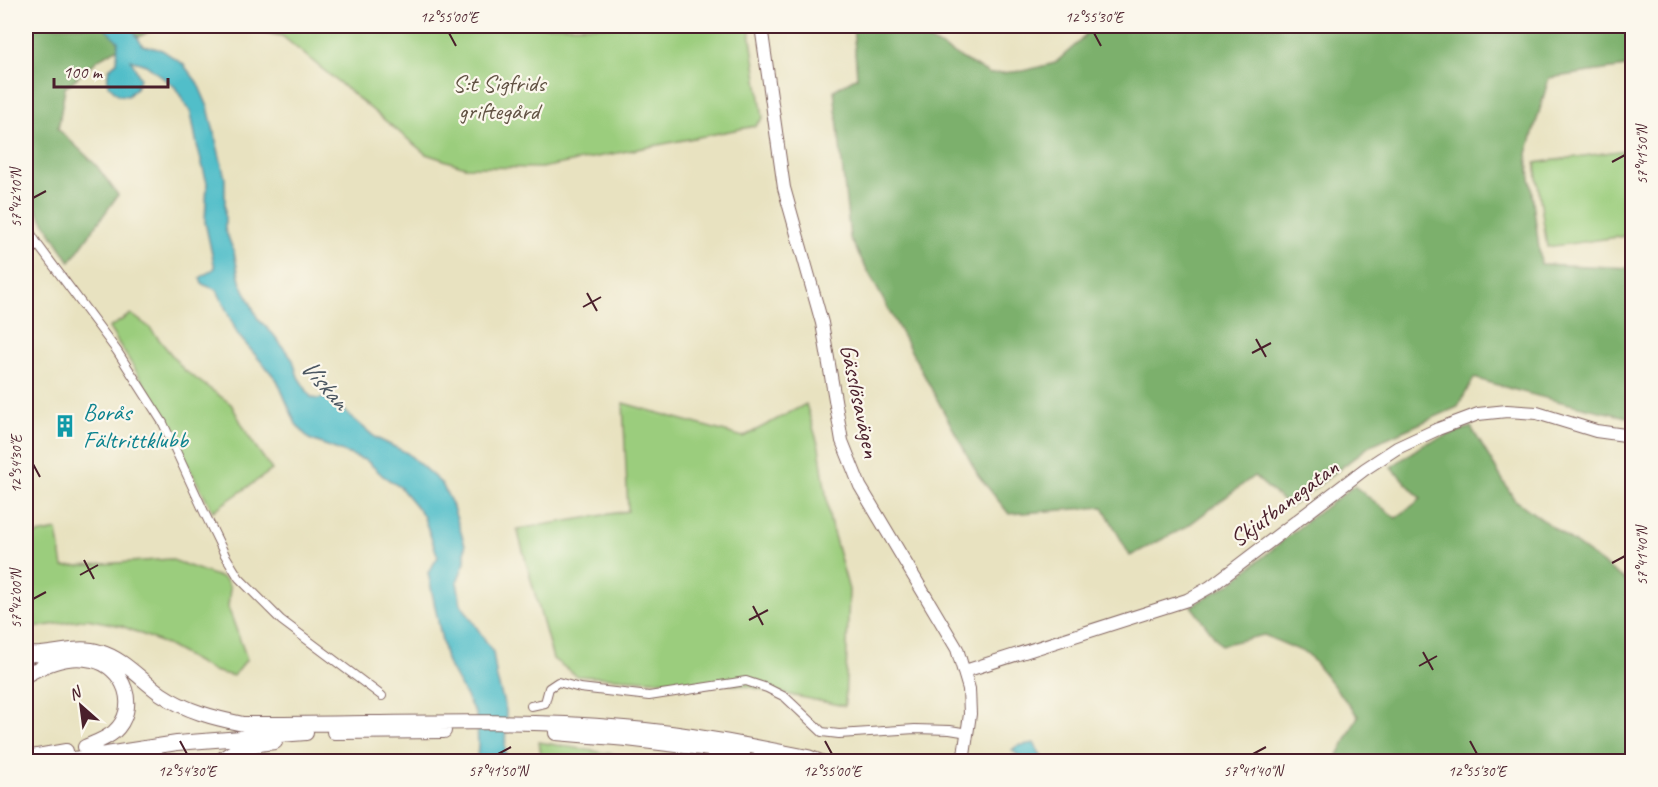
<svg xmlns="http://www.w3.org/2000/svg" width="1658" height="787" viewBox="0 0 1658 787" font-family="Caveat,sans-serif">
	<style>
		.green { fill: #9bcd7d; stroke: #727654; stroke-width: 1.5 }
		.forest { fill: #7cb06c; stroke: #63684c; stroke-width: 1.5 }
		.water { fill: #51bec9; stroke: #4e6e7a; stroke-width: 1.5 }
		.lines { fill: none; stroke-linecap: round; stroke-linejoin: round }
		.street-casing { stroke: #81635f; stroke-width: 10 }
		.secondary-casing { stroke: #81635f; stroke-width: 14 }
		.primary-casing { stroke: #81635f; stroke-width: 16 }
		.street { stroke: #fff; stroke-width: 8 }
		.secondary { stroke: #fff; stroke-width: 12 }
		.primary { stroke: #fff; stroke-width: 14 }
		.ticks { fill: none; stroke: #4a1f2b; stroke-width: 2 }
		.labels { text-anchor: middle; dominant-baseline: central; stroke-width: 4.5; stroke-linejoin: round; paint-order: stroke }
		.park-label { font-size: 24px; fill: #625344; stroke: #fbf7ec }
		.street-label { font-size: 24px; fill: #4a1f2b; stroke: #fbf7ec }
		.culture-label { font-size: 24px; fill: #0d838f; stroke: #fbf7ec; text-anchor: start }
		.water-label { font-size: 26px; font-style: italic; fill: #4c5762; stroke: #fbf7ec }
		.neatline { fill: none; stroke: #4a1f2b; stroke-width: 2 }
		.ticks-label { font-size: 15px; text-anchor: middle; fill: #4a1f2b }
	</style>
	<rect width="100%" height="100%" fill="#fbf7ec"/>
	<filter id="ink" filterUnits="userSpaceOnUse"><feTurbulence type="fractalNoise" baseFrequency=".0167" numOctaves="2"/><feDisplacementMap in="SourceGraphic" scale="12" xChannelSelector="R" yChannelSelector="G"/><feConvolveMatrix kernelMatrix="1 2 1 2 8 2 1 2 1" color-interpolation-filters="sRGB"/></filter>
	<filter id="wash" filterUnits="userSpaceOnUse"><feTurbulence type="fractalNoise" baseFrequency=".008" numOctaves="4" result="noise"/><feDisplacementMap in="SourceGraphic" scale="24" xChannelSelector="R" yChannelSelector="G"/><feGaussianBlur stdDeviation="1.35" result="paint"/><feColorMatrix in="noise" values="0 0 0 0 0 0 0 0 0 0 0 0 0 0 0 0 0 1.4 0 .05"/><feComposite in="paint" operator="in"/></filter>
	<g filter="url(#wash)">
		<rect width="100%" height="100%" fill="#e8e2c0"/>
		<path class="green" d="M235 26H749L763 118 755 126 541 168 465 167 426 154 282 36Z
			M1632 149V235L1547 247 1535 163Z
			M131 314 149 327 184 370 231 404 249 437 272 470 213 511 181 453 155 401 109 328Z
			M623 403 743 437 806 404 819 447 830 521 849 590 845 706 740 685 577 676 553 659 517 529 628 511Z
			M57 530 63 567 170 559 225 579 230 588 228 607 247 659 233 676 213 671 165 644 122 626 87 619 26 629V536Z
			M539 742 654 761H542Z"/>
		<path class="forest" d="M26 26H159L100 58 65 88 58 129 96 165 118 195 70 262 26 194Z
			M853 26H909L918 34 990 74 1023 71 1055 63 1080 41 1092 26H1632V66L1549 78 1527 154 1541 264 1632 268V418C1579 407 1526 394 1474 378L1458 407 1371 445 1290 507 1254 476 1186 527 1130 556 1103 507 1009 514 978 475 850 238 834 90 857 77Z
			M1471 427 1514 499 1632 585V761H1335L1358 716 1308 654 1264 635 1221 645 1191 606 1230 584 1307 521 1354 486 1396 518 1421 499 1391 467 1424 444Z"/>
		<path class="water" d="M106 26H131L142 45 162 50 183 64 197 82 208 107 225 178V229L234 252 240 281 258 319 273 334 293 360 298 377 311 397 317 399 328 397 376 438 407 453 442 484 452 504 465 545V562L457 582 461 604 493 652 497 679 506 710 505 761H477L478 743 476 715 446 660 428 573 438 557 423 515 400 487 383 476 367 461 309 439 296 424 277 380 238 335 217 290 202 284 200 278 215 268 205 222 207 183 197 145 191 113 175 87 146 65 131 60 140 78 136 88 128 96 119 95 108 85C107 74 107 68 117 62L118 41 106 30Z
			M1034 743 1044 761H1025L1012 750 1017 746Z"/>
	</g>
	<g filter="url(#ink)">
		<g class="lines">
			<g class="street-casing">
				<path id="street" d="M937 26 943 31
					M26 226 38 245
					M26 253 38 245 117 351 163 423 205 514 225 555 239 578 281 620 382 696
					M531 706 545 703 549 688 558 682 580 688 649 696 746 681 767 688 785 697 822 732 839 734 915 729 950 730 968 733"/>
			</g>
			<g class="secondary-casing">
				<path id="secondary" d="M761 26 784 188 822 323 842 441 860 486 957 649 969 689 970 714 963 762
					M26 661V673
					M965 671 1187 600 1210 587 1365 469 1397 448 1438 429 1478 414 1507 411 1537 413 1596 431 1632 436"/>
			</g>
			<g class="primary-casing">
				<path id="primary" d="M26 654C50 657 75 644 100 652 124 659 141 680 161 694 186 711 214 718 243 724 370 725 498 717 624 728 686 733 747 745 808 757L821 762
					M26 675C45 664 70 654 92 660 125 667 140 708 114 732 106 739 94 743 85 747
					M334 732 444 731
					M556 733 627 739 743 753
					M115 757 150 762
					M26 758 66 751
					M55 762 177 743 306 733
					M219 762C234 747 255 744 275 742"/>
			</g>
			<use href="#street" class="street"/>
			<use href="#secondary" class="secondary"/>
			<use href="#primary" class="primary"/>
		</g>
	</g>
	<path class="ticks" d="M449 33 456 46M1094 33 1101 46M1612 162 1625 155M33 198 46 191M587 293 597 311M583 307 601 297M1256 339 1266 357M1252 353 1271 343M33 464 40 477M84 560 94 579M1612 563 1625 556M80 575 98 565M33 599 46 592M753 606 763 625M749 620 768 610M1423 652 1433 670M1419 666 1437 656M180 741 187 754M825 741 832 754M1470 741 1477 754M498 754 511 747M1253 754 1266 747"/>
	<defs>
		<g id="building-bare" transform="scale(1.8)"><path d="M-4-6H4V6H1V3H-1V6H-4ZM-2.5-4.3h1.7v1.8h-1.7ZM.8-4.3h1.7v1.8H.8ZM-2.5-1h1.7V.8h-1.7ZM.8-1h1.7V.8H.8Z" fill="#0f9aa8" stroke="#fbf7ec" stroke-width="2.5" paint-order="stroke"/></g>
	</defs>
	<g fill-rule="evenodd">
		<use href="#building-bare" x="65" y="426"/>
	</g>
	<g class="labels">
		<g class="park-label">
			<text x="499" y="83">S:t Sigfrids<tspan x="499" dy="28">griftegård</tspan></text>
		</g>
		<g class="street-label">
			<text transform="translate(860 401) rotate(78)">Gässlösavägen</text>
			<text transform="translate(1284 503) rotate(-37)">Skjutbanegatan</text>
		</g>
		<g class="culture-label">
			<text x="83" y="412">Borås<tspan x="83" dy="28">Fältrittklubb</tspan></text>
		</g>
		<g class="water-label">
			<text transform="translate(325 384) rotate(48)">Viskan</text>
		</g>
	</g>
	<rect width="1658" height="787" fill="none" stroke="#fbf7ec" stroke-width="66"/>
	<g transform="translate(81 706) rotate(332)" stroke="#fbf7ec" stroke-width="4.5" paint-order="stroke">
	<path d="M0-4.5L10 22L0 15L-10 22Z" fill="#4a1f2b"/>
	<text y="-9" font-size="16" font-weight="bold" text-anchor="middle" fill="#4a1f2b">N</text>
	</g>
	<path d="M54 78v9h114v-9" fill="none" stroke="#4a1f2b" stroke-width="3"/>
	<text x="63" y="78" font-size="18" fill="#4a1f2b" stroke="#fbf7ec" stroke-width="4.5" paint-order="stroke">100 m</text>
	<rect x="33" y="33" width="1592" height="721" class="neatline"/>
	<g class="ticks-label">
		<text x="449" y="22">12°55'00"E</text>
		<text x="1094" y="22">12°55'30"E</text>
		<text transform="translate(1642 155) rotate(-90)" y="5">57°41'50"N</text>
		<text transform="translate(16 198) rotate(-90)" y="5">57°42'10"N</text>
		<text transform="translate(16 464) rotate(-90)" y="5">12°54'30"E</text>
		<text transform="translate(1642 556) rotate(-90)" y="5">57°41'40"N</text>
		<text transform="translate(16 599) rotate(-90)" y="5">57°42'00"N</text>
		<text x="187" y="776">12°54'30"E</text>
		<text x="498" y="776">57°41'50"N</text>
		<text x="832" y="776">12°55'00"E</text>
		<text x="1253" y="776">57°41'40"N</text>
		<text x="1477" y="776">12°55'30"E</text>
	</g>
</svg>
